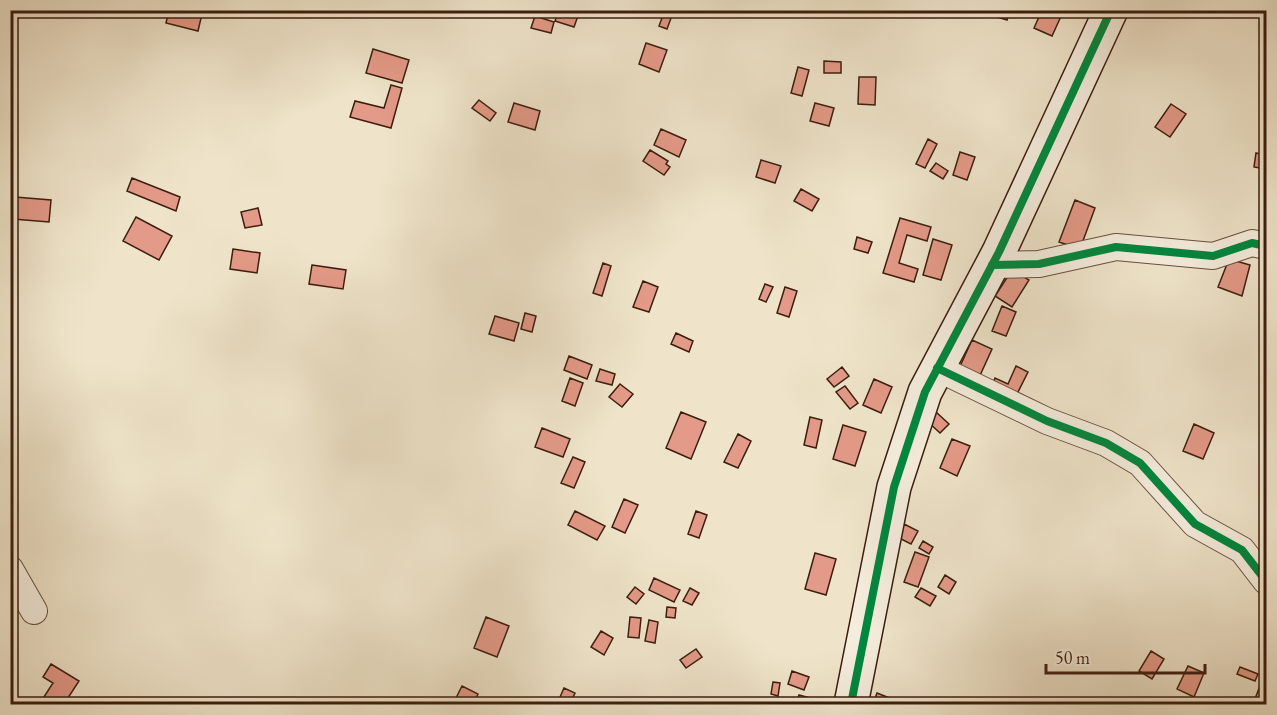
<svg xmlns="http://www.w3.org/2000/svg" width="1277" height="715" viewBox="0 0 1277 715" font-family="'EB Garamond',serif">
	<style>
		.building { fill: #e49a88; stroke: #3c1d0e; stroke-width: 1.5 }
		.lines { fill: none; stroke-linecap: round; stroke-linejoin: round }
		.street-casing { stroke: #694f3d; stroke-width: 28 }
		.secondary-casing { stroke: #3c1d0e; stroke-width: 36 }
		.street { stroke: #f5eddd; stroke-width: 26 }
		.secondary { stroke: #f5eddd; stroke-width: 33 }
		.cycleway-casing { stroke: #f5eddd; stroke-width: 11 }
		.cycleway { stroke: #00873e; stroke-width: 8 }
	</style>
	<rect width="100%" height="100%" fill="#efe4ca"/>
	<filter id="stains"><feTurbulence type="fractalNoise" baseFrequency=".00333" numOctaves="4"/><feColorMatrix values="0 0 0 0 .2 0 0 0 0 .09 0 0 0 0 .02 0 0 0 .5 -.17"/></filter>
	<radialGradient id="worn" r=".72"><stop offset=".6" stop-color="#630" stop-opacity="0"/><stop offset="1" stop-color="#630" stop-opacity=".3"/></radialGradient>
	<path class="building" d="M169 10 202 14 198 31 166 23Z
		M510 10H523V16L509 15Z
		M559 10H580L574 27 555 21Z
		M665 10H674L667 29 659 26Z
		M996 10H1010L1007 20 994 16Z
		M1042 10 1063 12 1052 36 1034 28Z
		M535 16 554 22 551 33 531 28Z
		M646 43 667 50 659 72 639 64Z
		M373 49 409 60 402 83 366 73Z
		M824 61 841 62V73H824Z
		M798 67 809 70 802 96 791 93Z
		M859 77H876L875 105 858 104Z
		M391 85 402 88 391 128 350 117 355 101 384 108Z
		M479 100 496 113 490 121 472 108Z
		M514 103 540 111 535 130 508 122Z
		M815 103 834 108 829 126 810 121Z
		M1171 104 1186 114 1170 137 1155 127Z
		M661 129 686 140 679 157 654 145Z
		M928 139 937 144 925 168 916 164Z
		M650 150 668 161 666 164 670 167 664 175 643 161Z
		M960 152 975 157 967 180 953 175Z
		M1256 153 1266 155V169L1254 167Z
		M761 160 781 166 775 183 756 177Z
		M936 163 948 171 943 179 930 171Z
		M132 178 180 197 176 211 127 191Z
		M801 189 819 199 812 211 794 201Z
		M15 197 51 200 49 222 13 219Z
		M1075 200 1095 208 1080 249 1059 242Z
		M258 208 262 225 245 228 241 212Z
		M136 217 172 236 159 260 123 241Z
		M900 218 931 227 927 241 907 235 899 263 918 269 914 282 883 273Z
		M857 237 872 242 868 253 854 249Z
		M933 239 952 245 941 280 923 275Z
		M233 249 260 253 257 273 230 269Z
		M1229 259 1250 265 1242 296 1218 287Z
		M603 263 611 266 602 296 593 293Z
		M312 265 346 270 343 289 309 284Z
		M1012 270 1029 280 1012 307 995 296Z
		M643 281 658 287 649 312 633 307Z
		M765 284 773 287 766 302 759 299Z
		M785 287 797 291 789 317 777 313Z
		M1002 306 1016 312 1006 336 992 331Z
		M525 313 536 316 532 332 521 329Z
		M495 316 519 323 514 341 489 334Z
		M676 333 693 341 689 352 671 344Z
		M972 340 992 349 977 382 957 373Z
		M569 356 592 365 587 379 564 370Z
		M1016 366 1028 372 1013 402 990 392 995 378 1008 384Z
		M842 367 849 376 834 387 827 379Z
		M600 369 615 374 612 385 596 381Z
		M570 378 583 383 575 406 562 401Z
		M874 379 892 387 881 413 863 405Z
		M620 384 633 394 622 407 609 397Z
		M845 386 858 403 850 409 836 392Z
		M681 412 706 422 691 459 666 448Z
		M936 412 949 424 940 433 927 421Z
		M810 417 822 420 816 448 804 445Z
		M1194 424 1214 433 1203 459 1183 451Z
		M843 425 866 432 855 466 833 459Z
		M542 428 570 439 563 457 535 447Z
		M738 434 751 441 738 468 724 462Z
		M952 439 970 446 957 476 940 468Z
		M573 457 585 462 574 488 561 483Z
		M624 499 638 505 625 533 612 527Z
		M575 511 605 526 597 540 568 525Z
		M696 511 707 515 699 538 688 534Z
		M904 524 918 531 911 544 897 537Z
		M923 541 933 547 929 554 919 548Z
		M915 552 929 557 918 587 904 582Z
		M815 553 836 559 826 595 805 589Z
		M945 575 956 582 949 594 938 587Z
		M654 578 680 590 674 602 649 590Z
		M635 587 644 594 636 604 627 597Z
		M690 588 699 593 692 605 683 601Z
		M921 588 936 596 930 606 915 597Z
		M667 607 676 608 675 618 666 617Z
		M486 617 509 626 497 657 474 648Z
		M630 617 641 618 639 638 628 637Z
		M649 620 658 622 655 643 645 641Z
		M601 631 613 638 604 655 591 647Z
		M696 649 702 657 686 668 680 660Z
		M1151 651 1164 659 1152 679 1139 671Z
		M51 664 79 681 64 704 40 703 53 683 43 677Z
		M1188 666 1204 673 1194 697 1177 689Z
		M1240 667 1258 674 1255 681 1237 674Z
		M792 671 809 677 804 690 788 684Z
		M1263 678 1266 679V704H1253Z
		M773 682 780 683 778 696 771 694Z
		M462 686 478 694 473 704H453Z
		M564 688 575 693 570 704H557Z
		M877 693 892 699 890 704H873Z
		M799 695 814 699 812 704H796Z"/>
	<g class="lines">
		<g class="street-casing">
			<path id="street" d="M992 265 1039 264 1116 247 1213 256 1252 243 1266 246
				M937 368 1047 421 1106 443 1140 463 1195 524 1242 550 1266 581
				M10 569 34 611"/>
		</g>
		<g class="secondary-casing">
			<path id="secondary" d="M851 704 894 487 925 392 999 252 1111 10"/>
		</g>
		<use href="#street" class="street"/>
		<use href="#secondary" class="secondary"/>
		<g class="cycleway-casing">
			<path id="cycleway" d="M992 265 1039 264 1116 247 1213 256 1252 243 1266 246
				M937 368 1047 421 1106 443 1140 463 1195 524 1242 550 1266 581
				M851 704 894 487 925 392 999 252 1111 10"/>
		</g>
		<use href="#cycleway" class="cycleway"/>
	</g>
	<rect width="1277" height="715" fill="none" stroke="#efe4ca" stroke-width="36"/>
	<rect x="12" y="12" width="1253" height="691" fill="none" stroke="#3c1d0e" stroke-width="3"/>
	<rect x="18" y="18" width="1241" height="679" fill="none" stroke="#3c1d0e" stroke-width="1.5"/>
	<path d="M1046 664v9h159v-9" fill="none" stroke="#3c1d0e" stroke-width="3"/>
	<text x="1055" y="664" font-size="18" fill="#3c1d0e" stroke="#f5eddd" stroke-width="4.5" paint-order="stroke">50 m</text>
	<rect width="100%" height="100%" filter="url(#stains)"/>
	<rect width="100%" height="100%" fill="url(#worn)"/>
</svg>
